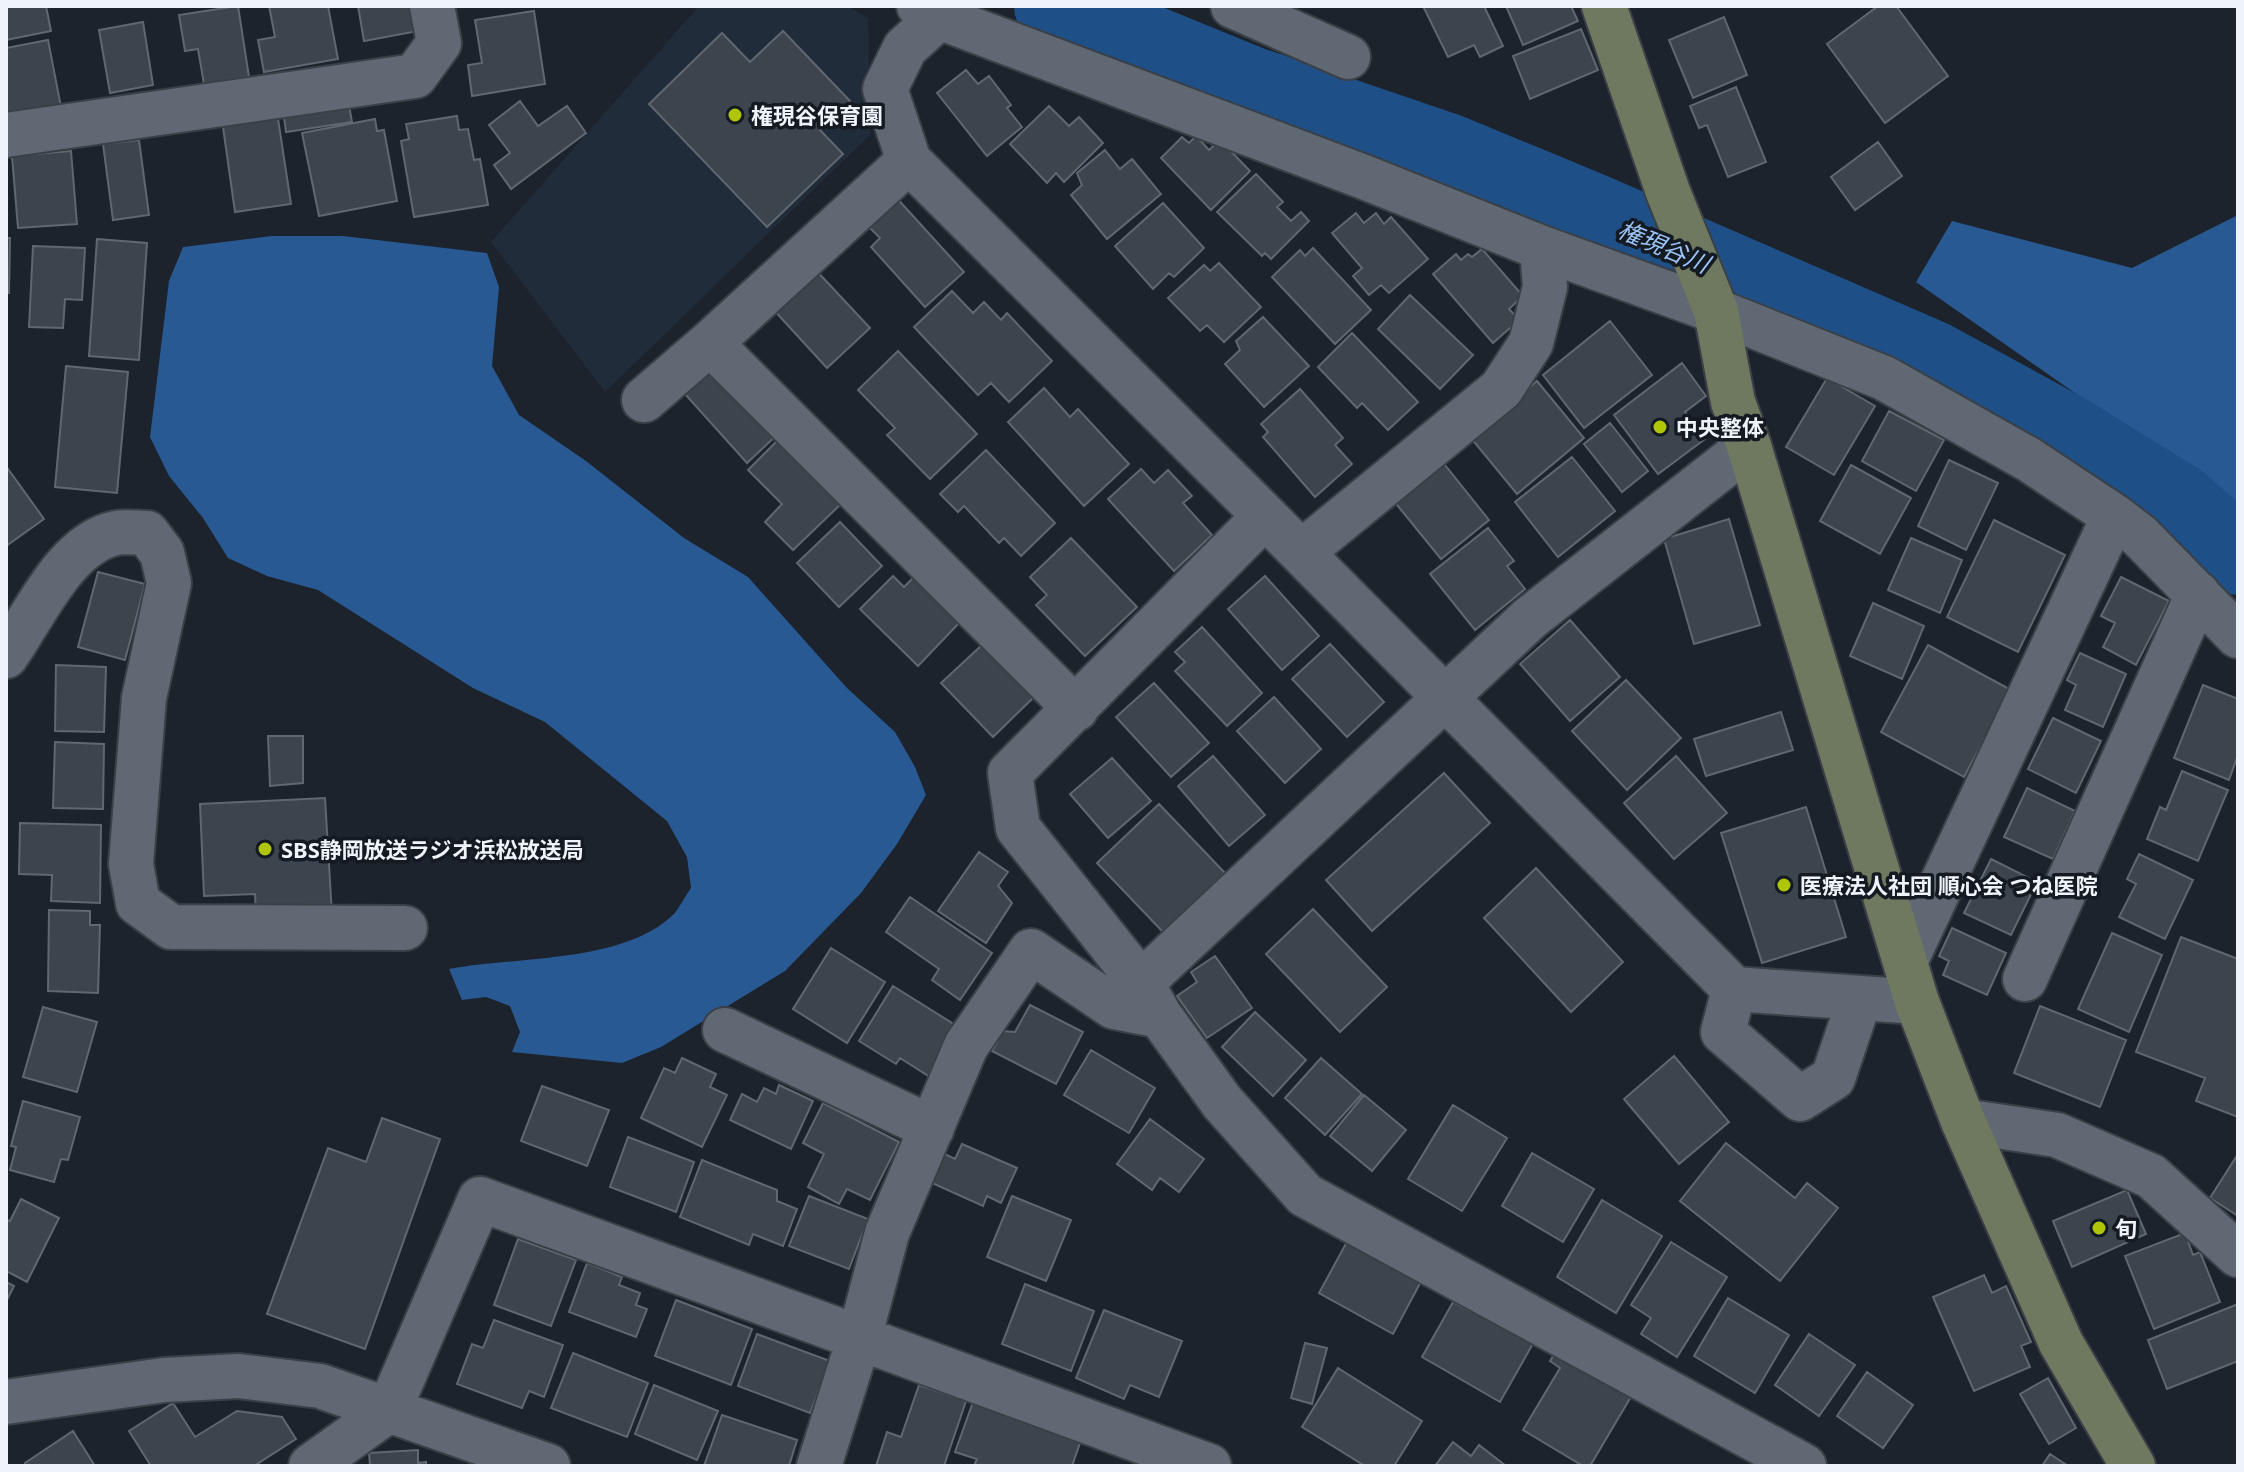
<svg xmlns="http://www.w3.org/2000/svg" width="2244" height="1472" viewBox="0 0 2244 1472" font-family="'Noto Sans','Noto Sans JP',sans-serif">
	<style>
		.built { fill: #212c3a }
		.forest { fill: #295992 }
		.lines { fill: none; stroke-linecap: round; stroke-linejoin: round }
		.river { stroke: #1e4f87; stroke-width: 80 }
		.building { fill: #3c444d; stroke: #5f6771; stroke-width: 2 }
		.street-casing { stroke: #3a4047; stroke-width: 48 }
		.secondary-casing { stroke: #3a4047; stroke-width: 48 }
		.street { stroke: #606873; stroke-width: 44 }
		.secondary { stroke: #6f7960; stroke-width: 44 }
		.poi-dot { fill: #afc508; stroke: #131a22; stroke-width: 3 }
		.labels { text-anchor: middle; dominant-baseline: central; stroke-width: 7; stroke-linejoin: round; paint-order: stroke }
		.poi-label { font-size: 22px; font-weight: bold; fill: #eff4fa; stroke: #131a22; text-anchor: start }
		.water-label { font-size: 24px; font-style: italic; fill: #9dc4f6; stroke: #131a22 }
	</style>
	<rect width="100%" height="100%" fill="#1c232c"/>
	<path class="built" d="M699 6H847L868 18 870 135 605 392 491 242Z"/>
	<path class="forest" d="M2238 215V507L1916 282 1952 221 2132 268Z
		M271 236H343L487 253 499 287 492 366 519 415 586 461 684 538 748 577 847 688 895 732 915 767 926 795 897 844 861 893 785 971 661 1047 622 1063 512 1052 520 1032 510 1006 486 997 462 1000 449 969C515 956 623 964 674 914 680 907 685 896 691 888L687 857 667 821 545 722 473 688 318 590 267 576 228 558 203 518 169 476 150 437 169 281 183 247Z"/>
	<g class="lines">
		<path class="river" d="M1054 6 1250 86 1447 153 1592 213 1933 361 2065 433 2178 503 2238 555"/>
	</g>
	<path class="building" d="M6 6H46L51 31 6 40Z
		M238 6 249 77 204 84 198 49 185 51 179 15Z
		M269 6H328L338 59 264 72 258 40 275 37Z
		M358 6H414L418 31 364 41Z
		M1423 6H1484L1503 46 1480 57 1474 45 1448 57Z
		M1506 6H1571L1578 21 1523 45Z
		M1878 6H1896L1948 76 1885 123 1827 44Z
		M534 11 545 84 472 96 468 65 482 63 475 20Z
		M1724 17 1747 75 1693 98 1669 40Z
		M143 22 153 85 110 93 99 30Z
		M1581 29 1598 70 1530 99 1513 56Z
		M783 31 850 101 820 130 843 154 767 227 649 104 722 33 750 62Z
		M48 40 61 107 6 118V48Z
		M966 70 978 84 989 76 1011 105 1007 108 1022 127 987 156 937 93Z
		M1736 87 1766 162 1728 177 1707 125 1699 128 1690 106Z
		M348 100 352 122 286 132 283 110Z
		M520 101 538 126 567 106 586 133 511 189 494 165 510 153 489 125Z
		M1049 106 1069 126 1079 117 1103 143 1064 182 1056 173 1047 183 1010 144Z
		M277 112 291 204 235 212 222 120Z
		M457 116 459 130 468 129 474 160 480 159 488 205 414 217 401 141 409 139 406 124Z
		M375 119 377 131 384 130 397 201 319 216 302 133Z
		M1196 136 1209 150 1220 140 1250 171 1211 210 1161 158 1182 137 1189 143Z
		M139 140 149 215 113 220 103 144Z
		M1878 142 1902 176 1855 210 1831 177Z
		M1105 150 1120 169 1132 159 1161 194 1107 239 1071 195 1082 185 1077 173Z
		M71 151 77 224 18 228 12 156Z
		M1256 174 1283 202 1277 207 1291 221 1301 212 1309 221 1271 259 1265 253 1262 256 1217 212Z
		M893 194 964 272 925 307 871 247 880 238 863 221Z
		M1163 203 1204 248 1174 277 1169 273 1153 289 1115 246Z
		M1356 213 1364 223 1376 213 1384 224 1391 217 1428 259 1389 293 1381 285 1369 295 1353 276 1362 268 1332 233Z
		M6 238H10L9 293H6Z
		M97 239 147 243 139 360 89 356Z
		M33 246 85 248 82 300 65 299 63 328 29 327Z
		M1313 248 1371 310 1335 344 1272 277 1300 250 1305 256Z
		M1482 249 1523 296 1509 309 1519 320 1493 343 1433 274 1456 254 1461 260 1468 254 1472 257Z
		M1219 263 1261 307 1224 342 1207 325 1200 331 1168 298 1204 265 1210 271Z
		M813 267 870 328 827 368 771 307Z
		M952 291 973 313 984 302 1001 320 1007 313 1052 361 1009 402 991 383 978 395 914 327Z
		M1410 295 1473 355 1440 389 1378 329Z
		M1263 317 1309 366 1264 407 1225 364 1240 350 1236 341Z
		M1610 321 1652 375 1584 428 1543 375Z
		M1352 333 1418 402 1388 430 1362 403 1357 408 1318 367Z
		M898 351 977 434 930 479 887 435 895 428 858 390Z
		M1682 363 1706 396 1685 412 1705 439 1658 474 1614 415Z
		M716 365 778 434 747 463 685 394Z
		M66 366 128 372 117 493 55 487Z
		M1827 378 1875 406 1834 475 1786 447Z
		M1537 381 1584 438 1517 494 1470 437Z
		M1044 388 1070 417 1078 409 1129 464 1084 506 1008 422Z
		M1300 389 1343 438 1335 445 1352 464 1315 497 1263 437 1268 432 1261 424Z
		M1889 411 1944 440 1916 491 1862 461Z
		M1610 423 1648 471 1622 492 1584 444Z
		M778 440 841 504 793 550 765 522 782 504 748 470Z
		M986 450 1055 523 1021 556 1004 538 999 543 964 506 958 512 940 494Z
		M1572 457 1615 511 1558 557 1515 502Z
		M1441 460 1489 520 1441 559 1393 500Z
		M1949 460 1998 483 1966 550 1918 526Z
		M1851 465 1911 498 1880 554 1820 521Z
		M6 466 44 519 6 546Z
		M1141 469 1154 483 1168 470 1192 496 1183 503 1212 535 1174 571 1108 499Z
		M1729 519 1760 625 1694 644 1664 539Z
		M1994 520 2065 555 2018 652 1947 617Z
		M840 522 882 566 839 607 797 563Z
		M1488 528 1514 561 1507 566 1525 589 1475 630 1430 574Z
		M1071 538 1137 607 1085 656 1036 605 1047 595 1030 577Z
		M1911 538 1962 560 1940 613 1888 590Z
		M98 572 145 584 125 660 78 647Z
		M893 576 904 587 915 576 961 621 918 666 860 609Z
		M1265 576 1319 636 1282 670 1228 609Z
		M2121 577 2169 601 2136 665 2103 647 2115 623 2101 616Z
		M1873 603 1924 626 1902 679 1850 656Z
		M1570 620 1620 677 1570 721 1520 664Z
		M1202 627 1262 693 1227 726 1175 671 1185 662 1175 652Z
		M1330 644 1384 702 1347 737 1292 679Z
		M982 645 1033 698 993 737 941 683Z
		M1928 645 2011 690 1964 777 1881 732Z
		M2080 653 2126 674 2103 727 2065 710 2076 685 2067 680Z
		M56 665 106 667 104 732 55 731Z
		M1626 680 1681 738 1627 790 1572 731Z
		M1154 683 1209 743 1171 777 1116 717Z
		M2203 685 2238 699V755L2229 780 2174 758Z
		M1274 697 1321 749 1285 783 1237 731Z
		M1781 712 1793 750 1706 776 1694 739Z
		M2053 718 2101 741 2076 793 2028 769Z
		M268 736H303V783L270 786Z
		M55 742 104 744 103 809 53 808Z
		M1213 756 1265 815 1229 846 1178 786Z
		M1676 756 1727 813 1674 859 1624 803Z
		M1112 758 1151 801 1108 838 1070 794Z
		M2182 771 2228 790 2198 861 2147 839 2160 807 2166 810Z
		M1444 773 1490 823 1372 931 1326 880Z
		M2027 788 2075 811 2053 859 2004 837Z
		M325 798 332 915 256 918 255 894 204 896 200 804Z
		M1159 804 1225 873 1163 932 1097 863Z
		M1806 807 1846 937 1762 963 1721 833Z
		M20 823 101 825 100 903 51 901 52 875 19 874Z
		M979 852 1008 872 998 886 1012 903 986 943 938 911Z
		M2139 854 2193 880 2165 939 2119 917 2136 884 2127 879Z
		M1991 859 2037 882 2011 935 1964 913Z
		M1536 868 1623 962 1571 1012 1484 918Z
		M910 897 992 953 960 1000 932 980 939 969 886 932Z
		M1313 909 1387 987 1340 1032 1266 954Z
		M49 910 90 911V925H100L98 993 48 991Z
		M1952 928 2006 953 1987 995 1943 975 1949 961 1939 956Z
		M2112 933 2162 955 2129 1032 2078 1009Z
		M2181 937 2238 959V1117L2196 1101 2205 1078 2136 1052Z
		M831 948 885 982 847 1043 793 1009Z
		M1215 956 1252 1008 1207 1038 1177 996 1197 982 1191 972Z
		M893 986 960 1028 930 1077 900 1058 896 1064 859 1041Z
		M1030 1005 1083 1032 1056 1084 992 1051 1003 1031 1015 1032Z
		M2040 1006 2126 1040 2100 1107 2014 1073Z
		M43 1007 97 1022 77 1092 23 1077Z
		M1255 1012 1306 1060 1273 1096 1222 1047Z
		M1091 1050 1155 1088 1129 1133 1064 1095Z
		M1674 1056 1729 1122 1679 1164 1624 1099Z
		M682 1058 716 1074 710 1087 727 1095 702 1147 641 1118 664 1068 675 1073Z
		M1321 1058 1362 1094 1325 1135 1285 1098Z
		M779 1085 813 1101 791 1149 730 1120 742 1094 757 1102 764 1088 776 1094Z
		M542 1086 609 1110 587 1166 521 1141Z
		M1364 1095 1406 1130 1372 1171 1330 1136Z
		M23 1101 80 1117 68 1160 61 1159 54 1182 10 1170 16 1147 11 1146Z
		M823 1103 899 1142 870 1200 847 1189 839 1204 808 1187 824 1154 803 1143Z
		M1453 1105 1507 1138 1462 1211 1408 1179Z
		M382 1118 440 1139 365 1349 267 1314 328 1148 366 1162Z
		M1150 1119 1204 1159 1179 1192 1160 1178 1152 1190 1117 1164Z
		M628 1137 694 1162 676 1212 610 1187Z
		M1726 1143 1795 1198 1807 1183 1838 1208 1780 1281 1680 1201Z
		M962 1144 1017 1168 1001 1203 987 1196 983 1206 932 1183 945 1154 955 1159Z
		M1532 1153 1594 1189 1563 1242 1502 1206Z
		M2238 1154V1216L2210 1198Z
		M702 1160 777 1190V1201L797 1209 783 1246 753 1234 749 1245 680 1217Z
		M2127 1190 2146 1234 2072 1267 2053 1221Z
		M809 1196 868 1219 849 1269 789 1246Z
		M1012 1196 1071 1220 1046 1281 987 1257Z
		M21 1199 59 1218 27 1282 6 1271V1220L10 1221Z
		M1602 1200 1662 1236 1616 1313 1557 1277Z
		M2185 1233 2193 1255 2200 1252 2220 1302 2154 1329 2125 1256Z
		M1349 1238 1423 1278 1393 1334 1319 1293Z
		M518 1239 576 1260 551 1326 494 1305Z
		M1671 1242 1727 1277 1677 1357 1641 1334 1651 1318 1631 1305Z
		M587 1263 622 1277 619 1285 640 1293 636 1305 647 1309 636 1337 569 1312Z
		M1984 1275 1992 1293 2006 1286 2031 1342 2021 1346 2030 1367 1974 1391 1933 1297Z
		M6 1282 14 1286 6 1302Z
		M1025 1284 1094 1311 1071 1371 1002 1344Z
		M1728 1298 1789 1335 1755 1393 1694 1356Z
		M1479 1299 1539 1333 1500 1402 1422 1357 1453 1302 1472 1312Z
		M676 1300 752 1329 731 1385 655 1356Z
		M2238 1304V1361L2167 1389 2148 1340Z
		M1104 1310 1182 1341 1159 1397 1130 1385 1124 1399 1076 1378Z
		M494 1320 563 1345 544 1397 529 1391 522 1408 457 1384 472 1344 483 1348Z
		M757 1334 830 1361 810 1413 738 1386Z
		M1809 1334 1855 1365 1819 1416 1775 1385Z
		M1305 1343 1327 1348 1312 1404 1291 1398Z
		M1557 1350 1632 1395 1590 1466H1583L1523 1430 1560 1368 1550 1361Z
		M573 1353 648 1383 627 1437 551 1408Z
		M1338 1368 1422 1421 1394 1466H1365L1302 1427Z
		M1867 1372 1913 1405 1883 1448 1837 1416Z
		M2048 1378 2076 1428 2049 1444 2020 1394Z
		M654 1385 718 1411 697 1460 635 1434Z
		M919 1385 966 1401 944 1466H876L887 1432 901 1437Z
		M973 1402 1081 1440 1072 1466H974L977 1459 955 1452Z
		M173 1403 195 1437 237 1411 282 1417 296 1439 254 1466H151L129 1431Z
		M722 1415 797 1440 789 1466H704Z
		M73 1431 95 1466H27L25 1463Z
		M1453 1442 1471 1456 1479 1445 1506 1466H1435Z
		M418 1450V1463L426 1462V1466H370L369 1453Z
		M2050 1454 2068 1466H2042Z"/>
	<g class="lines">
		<g class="street-casing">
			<path id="street" d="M919 6 939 17 1364 177 1542 248 1716 311 1884 378 2028 459 2114 516 2140 536 2238 636
				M944 6 939 17 905 48 885 89 909 161 1265 516 1010 773 1018 828 1141 983 1160 1016 1222 1102 1305 1195 1804 1466
				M1233 6 1348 57
				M6 135 415 76 439 43 432 6
				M909 161 710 343 1076 709
				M644 400 710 343
				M1265 516 1734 989 1917 1002
				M1303 551 1501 389 1531 343 1545 287 1542 248
				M6 656C34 617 64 544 116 533 125 531 137 533 147 533L162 553 169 583 144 698 131 864 138 903 171 927 405 928
				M1906 960 2114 516
				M2025 979 2198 594
				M1141 983 1530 618 1749 446
				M1734 989 1723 1032 1800 1099 1833 1078 1860 998
				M725 1030 932 1128
				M1963 1121 2057 1135 2151 1176 2238 1255
				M6 1402 164 1380 239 1376 320 1386 548 1466
				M311 1466 389 1410 480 1199 1209 1466
				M819 1466 859 1339 887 1233 966 1046 1031 951 1114 1007 1160 1016"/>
		</g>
		<g class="secondary-casing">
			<path id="secondary" d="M1604 6 1668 192 1716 311 1733 402 1749 446 1917 1002 1963 1121 2061 1343 2133 1466"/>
		</g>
		<use href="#street" class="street"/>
		<use href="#secondary" class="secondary"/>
	</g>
	<g class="poi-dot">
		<circle cx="735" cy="115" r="8"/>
		<circle cx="1660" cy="427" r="8"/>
		<circle cx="265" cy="849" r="8"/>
		<circle cx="1784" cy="885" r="8"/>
		<circle cx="2099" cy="1228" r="8"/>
	</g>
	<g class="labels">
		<g class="poi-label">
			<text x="751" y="115">権現谷保育園</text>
			<text x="1676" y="427">中央整体</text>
			<text x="281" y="849">SBS静岡放送ラジオ浜松放送局</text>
			<text x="1800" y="885">医療法人社団 順心会 つね医院</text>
			<text x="2115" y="1228">旬</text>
		</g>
		<g class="water-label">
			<text transform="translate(1664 246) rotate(23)">権現谷川</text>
		</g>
	</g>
	<rect width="2244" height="1472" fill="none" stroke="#eff4fa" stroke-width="16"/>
</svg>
